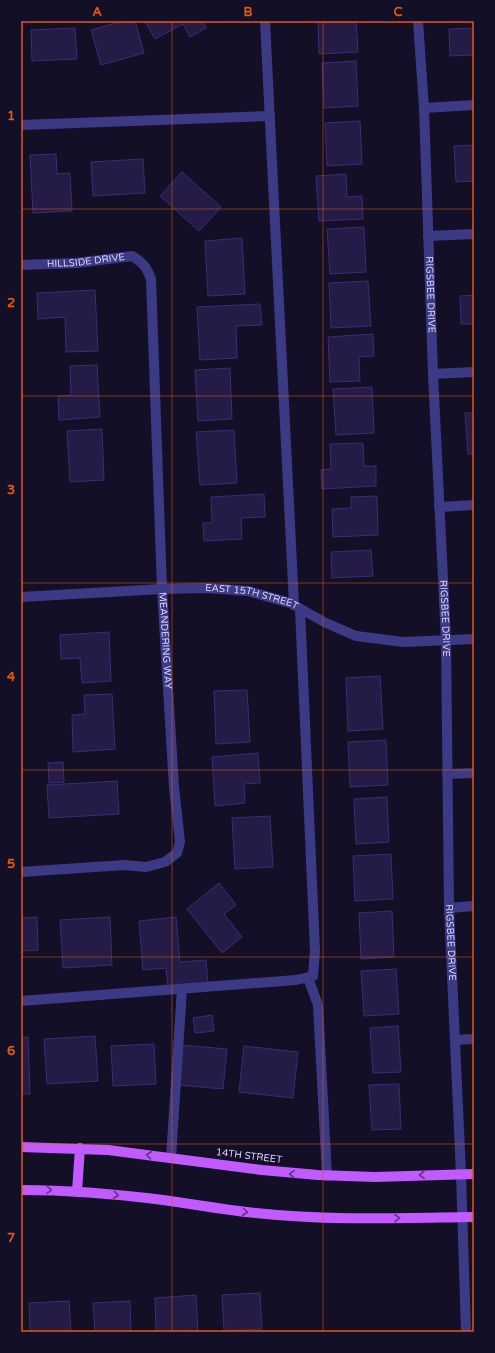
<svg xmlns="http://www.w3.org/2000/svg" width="495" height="1353" viewBox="0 0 495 1353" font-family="'Varela Round',sans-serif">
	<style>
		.building { fill: #241b47; stroke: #3b2d73 }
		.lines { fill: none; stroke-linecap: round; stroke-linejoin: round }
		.minor { stroke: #3d3a85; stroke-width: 10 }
		.major { stroke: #c25bff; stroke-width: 10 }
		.oneway { stroke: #623188 }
		.grid { fill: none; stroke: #e8590c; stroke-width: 1; stroke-opacity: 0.55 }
		.labels { text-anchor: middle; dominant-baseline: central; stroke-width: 3; stroke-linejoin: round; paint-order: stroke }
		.street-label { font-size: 10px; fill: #d9d4ff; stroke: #130f26 }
		.neatline { fill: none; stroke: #e8590c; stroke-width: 1.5 }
		.grid-label { font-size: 13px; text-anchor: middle; font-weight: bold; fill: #e8590c }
	</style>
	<rect width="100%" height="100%" fill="#130f26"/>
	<path class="building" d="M123 21H135L144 53 101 65 91 30Z
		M145 21H203L206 28 190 37 183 24 155 39Z
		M318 21H356L358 52 319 54Z
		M75 28 77 59 32 61 31 30Z
		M474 28V55L450 56 449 29Z
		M356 61 358 106 324 108 322 63Z
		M360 121 362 164 327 166 325 123Z
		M474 145V181L456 182 454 146Z
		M56 154 57 174 70 173 72 211 33 213 30 155Z
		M143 159 145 193 93 196 91 162Z
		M182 172 221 207 199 231 160 196Z
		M346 174 347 197 362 196 363 219 319 221 316 176Z
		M364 227 366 272 330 274 327 229Z
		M242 238 245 294 208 296 205 241Z
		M368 281 371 326 331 328 329 283Z
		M95 290 98 351 66 352 65 317 38 319 37 293Z
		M474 295V324H461L460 296Z
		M260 304 262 325 236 326 237 358 200 360 197 307Z
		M373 334 374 356 359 357 360 381 330 382 328 337Z
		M97 365 100 417 59 420 58 396 71 395 70 366Z
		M230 368 232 419 198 421 195 370Z
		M372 387 374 433 336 435 333 389Z
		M465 413H474V454H468Z
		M102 429 104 480 70 482 67 431Z
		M234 430 237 483 200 485 196 432Z
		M363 443 364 466H376V486L322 489 321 470 331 469 330 444Z
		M264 494 265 517 241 518 242 539 204 541 203 523H212L211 497Z
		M377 496 378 535 333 537 332 509 351 508V497Z
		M371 550 373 576 332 578 331 552Z
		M109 632 111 681 82 683 80 658 61 659 60 635Z
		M380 676 383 729 348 731 346 678Z
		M247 690 250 742 216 744 214 691Z
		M112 694 115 749 73 752 72 715 85 714 84 695Z
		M386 740 388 785 350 787 348 742Z
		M258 753 260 783 244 784 245 803 215 806 212 757Z
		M63 762 64 782 49 783 48 763Z
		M117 781 119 814 49 818 47 785Z
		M387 797 389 842 356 844 354 799Z
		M270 816 273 867 235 869 232 818Z
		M391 854 393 899 355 901 353 856Z
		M219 883 236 905 224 914 242 937 222 953 187 909Z
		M392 911 394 957 361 959 359 913Z
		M37 917 38 950 21 951V918Z
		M110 917 112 965 63 968 60 920Z
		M176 917 180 962 206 960 208 985 168 988 166 968 143 970 139 921Z
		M396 969 399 1014 364 1016 361 971Z
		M212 1015 214 1031 195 1033 193 1018Z
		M398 1026 401 1072 373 1073 370 1028Z
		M95 1036 98 1081 47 1084 44 1039Z
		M28 1037 30 1094H21V1038Z
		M154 1044 156 1084 113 1086 111 1046Z
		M182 1045 227 1049 223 1089 179 1085Z
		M244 1046 298 1052 293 1098 239 1092Z
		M399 1084 401 1129 372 1130 369 1085Z
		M260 1293 262 1329 224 1331 222 1295Z
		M196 1295 198 1331 156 1332 155 1298Z
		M69 1301 71 1332H30L29 1303Z
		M130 1301 131 1332H95L93 1303Z"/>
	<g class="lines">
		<g class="minor">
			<path d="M265 21 294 605"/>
			<path id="s1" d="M418 21 424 108 433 374 446 640 449 908 461 1174 466 1332"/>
			<path d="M424 108 474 105"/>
			<path d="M21 125 270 116"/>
			<path d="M428 236 474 234"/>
			<path id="s2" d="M21 265 76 263 132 256C143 262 147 268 151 279L162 589 174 787 180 842 177 853 165 862 146 867 124 865 21 872"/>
			<path d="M433 374 474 372"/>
			<path d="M439 507 474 505"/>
			<path id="s3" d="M21 597 162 589 207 588 248 591 290 603 326 623 356 636 403 642 474 639"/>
			<path d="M447 774 474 773"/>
			<path d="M449 908 474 906"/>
			<path d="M308 978 318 1005 327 1176"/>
			<path d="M21 1001 296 980 313 976 315 951 300 609"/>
			<path d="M455 1040 474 1039"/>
			<path d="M171 1158 182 989"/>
		</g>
		<path class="major" d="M21 1147 108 1150 262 1170 318 1175 375 1177 474 1174
			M21 1190C69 1190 116 1194 163 1200 194 1204 225 1210 256 1213 329 1221 401 1218 474 1217
			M77 1191 80 1148"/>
	</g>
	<defs><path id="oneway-chevron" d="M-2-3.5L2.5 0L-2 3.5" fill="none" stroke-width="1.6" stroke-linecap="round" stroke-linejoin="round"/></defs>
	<g class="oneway">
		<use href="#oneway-chevron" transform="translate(149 1155) rotate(-173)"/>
		<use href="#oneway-chevron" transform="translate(292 1174) rotate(-176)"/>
		<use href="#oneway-chevron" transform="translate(422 1175) rotate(178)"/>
		<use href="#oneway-chevron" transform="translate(49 1190) rotate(2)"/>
		<use href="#oneway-chevron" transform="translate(116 1195) rotate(6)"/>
		<use href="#oneway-chevron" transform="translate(245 1212) rotate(7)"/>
		<use href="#oneway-chevron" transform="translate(397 1218) rotate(-1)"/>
	</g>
	<path class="grid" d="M172 21V1332M323 21V1332M21 209H474M21 396H474M21 583H474M21 770H474M21 957H474M21 1144H474"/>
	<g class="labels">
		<g class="street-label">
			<text stroke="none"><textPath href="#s2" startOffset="65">HILLSIDE DRIVE</textPath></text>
			<text stroke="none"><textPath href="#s1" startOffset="274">RIGSBEE DRIVE</textPath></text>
			<text stroke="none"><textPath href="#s3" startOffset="232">EAST 15TH STREET</textPath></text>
			<text stroke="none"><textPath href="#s1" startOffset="598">RIGSBEE DRIVE</textPath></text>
			<text stroke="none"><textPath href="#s2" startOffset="504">MEANDERING WAY</textPath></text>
			<text stroke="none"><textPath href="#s1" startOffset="922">RIGSBEE DRIVE</textPath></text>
			<text transform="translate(249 1156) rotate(7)">14TH STREET</text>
		</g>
	</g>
	<rect width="495" height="1353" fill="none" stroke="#130f26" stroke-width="44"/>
	<rect x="22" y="22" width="451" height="1309" class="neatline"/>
	<g class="grid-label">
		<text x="97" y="16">A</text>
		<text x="248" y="16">B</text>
		<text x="398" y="16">C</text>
		<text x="11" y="120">1</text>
		<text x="11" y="307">2</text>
		<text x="11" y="494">3</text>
		<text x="11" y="681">4</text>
		<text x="11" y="868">5</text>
		<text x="11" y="1055">6</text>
		<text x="11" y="1242">7</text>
	</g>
</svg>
